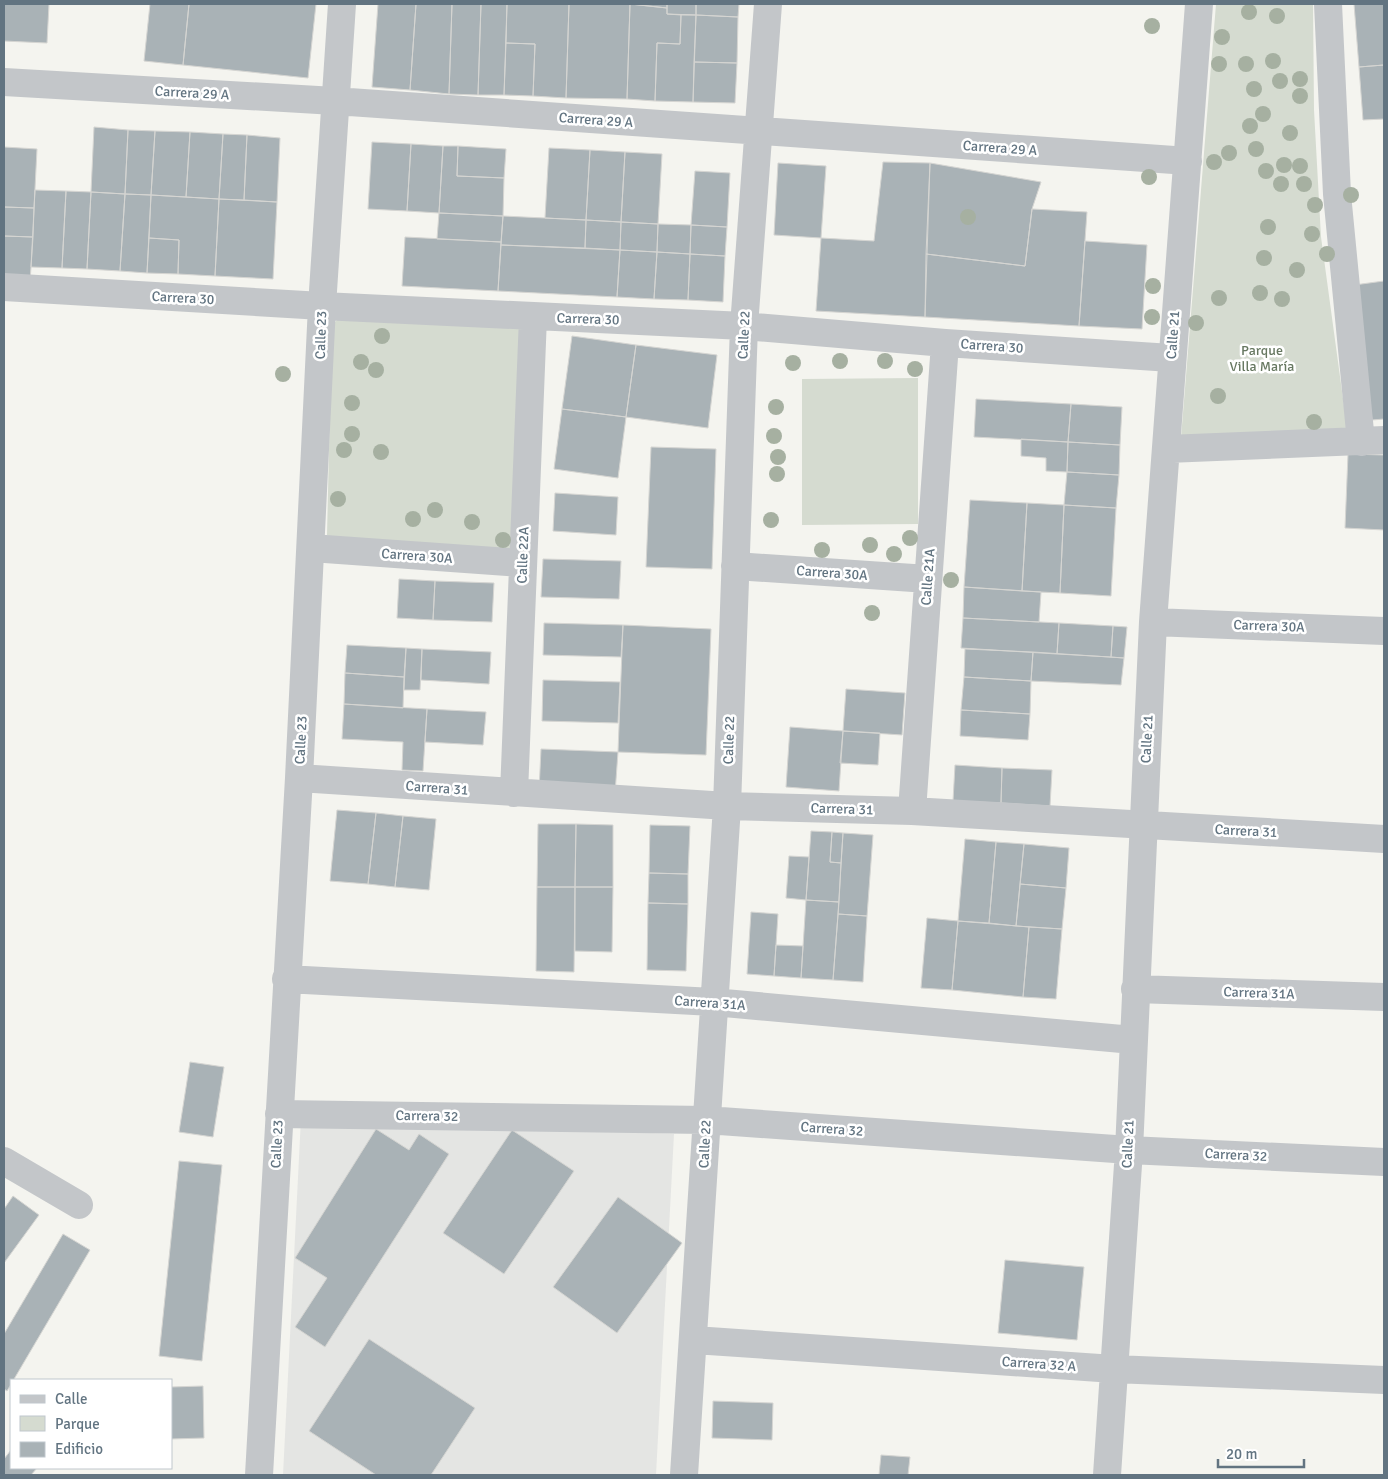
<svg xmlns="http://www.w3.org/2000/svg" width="1388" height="1479" viewBox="0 0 1388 1479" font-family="Signika,sans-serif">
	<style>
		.built { fill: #e4e5e3 }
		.green { fill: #d5dbd0 }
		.building { fill: #a9b2b6; stroke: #d5d5d2 }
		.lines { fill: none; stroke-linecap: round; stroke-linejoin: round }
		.minor { stroke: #c3c6c9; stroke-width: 28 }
		.tree { fill: #a6b0a1 }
		.labels { text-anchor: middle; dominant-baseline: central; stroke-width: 5; stroke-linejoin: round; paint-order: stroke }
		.street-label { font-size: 14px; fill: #627481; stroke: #fff }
		.park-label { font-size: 14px; fill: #677861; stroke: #fff }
	</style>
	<rect width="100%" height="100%" fill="#f4f4ef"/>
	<path class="built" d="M301 1118 674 1134 656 1475H283Z"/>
	<path class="green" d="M1216 4H1313L1314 110 1321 237 1347 428 1181 438Z
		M340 318 523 327 510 549 334 540 327 535 332 324Z
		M918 378V524L802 525V379Z"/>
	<path class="building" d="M4 4H49L47 43 4 41Z
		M150 4H189L183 65 144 61Z
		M189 4H316L308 78 183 65Z
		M378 4H416L410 90 372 87Z
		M416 4H452L449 94 410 90Z
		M452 4H481L478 95 449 94Z
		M481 4H507L504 95H478Z
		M507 4H569L566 98 533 96 535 44 506 43Z
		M569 4H630L627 99 566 98Z
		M630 4H667V8Z
		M630 4 667 8V14L681 15 680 44 657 43 655 101 627 99Z
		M667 4H696V15L667 14Z
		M696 4H739L738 17 696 15Z
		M1354 4H1384V65L1359 67Z
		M681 15H696L693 102 655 101 657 43 680 44Z
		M696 15 738 17 737 63 694 62Z
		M506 43 535 44 533 96 504 95Z
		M694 62 737 63 735 103 693 102Z
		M1384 65V119L1363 120 1359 67Z
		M94 127 128 130 125 194 91 192Z
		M128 130 155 131 151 195 125 194Z
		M155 131 190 132 186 197 151 195Z
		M190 132 223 134 219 199 186 197Z
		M223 134 247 135 244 200 219 199Z
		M247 135 280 138 277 202 244 200Z
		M372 142 411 144 407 211 368 209Z
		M411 144 443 146 439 213 407 211Z
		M443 146H458L457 176 504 178 503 216 439 213Z
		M458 146 506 149 504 178 457 176Z
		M4 147 37 149 34 208 4 207Z
		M549 148 590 150 586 220 545 218Z
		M590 150 625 152 621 222 586 220Z
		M625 152 662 154 658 224 621 222Z
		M883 162 930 163 925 317 816 311 821 238 874 241Z
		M778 163 826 166 821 238 774 235Z
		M930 163 1041 182 1032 209 1025 266 926 254Z
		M695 171 730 173 727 227 691 225Z
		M35 190 66 191 62 268 31 267Z
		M66 191 91 192 87 269 62 268Z
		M91 192 125 194 120 271 87 269Z
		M125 194 151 195 147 273 120 271Z
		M151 195 219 199 215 276 178 274 179 240 149 238Z
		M219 199 277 202 273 279 215 276Z
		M4 207 34 208 33 237 4 236Z
		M1032 209 1087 212 1079 326 925 317 926 254 1025 266Z
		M439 213 503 216 501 242 437 239Z
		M503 216 586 220 585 248 501 245Z
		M586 220 621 222 620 250 585 248Z
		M621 222 658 224 657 252 620 250Z
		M658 224 691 225 690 254 657 252Z
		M691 225 727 227 725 256 690 254Z
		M4 236 33 237 30 282 4 281Z
		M405 237 501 242 498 291 402 286Z
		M149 238 179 240 178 274 147 273Z
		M1085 241 1147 245 1142 329 1079 326Z
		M501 245 620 250 617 297 498 291Z
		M620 250 657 252 654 299 617 297Z
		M657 252 690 254 688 300 654 299Z
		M690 254 725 256 723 302 688 300Z
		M1384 281V419L1372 420 1354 285Z
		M572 336 636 345 626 417 562 409Z
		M636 345 717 355 708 428 626 417Z
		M976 399 1071 404 1068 442 974 437Z
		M1071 404 1122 407 1120 445 1068 442Z
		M562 409 626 417 618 478 554 469Z
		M1021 439 1068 442 1067 472 1046 471V458L1021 456Z
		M1068 442 1120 445 1119 475 1067 472Z
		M651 447 716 449 712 569 646 567Z
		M1348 454 1384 455V530L1345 528Z
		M1067 472 1119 475 1116 508 1064 505Z
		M555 493 618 497 616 535 553 531Z
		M970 500 1027 503 1022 591 964 587Z
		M1027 503 1064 505 1060 593 1022 591Z
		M1064 505 1116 508 1111 596 1060 593Z
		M543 559 621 561 619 599 541 597Z
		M399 579 435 581 433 620 397 618Z
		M435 581 494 583 492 622 433 620Z
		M964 587 1041 592 1039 622 963 618Z
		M963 618 1059 623 1057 654 961 648Z
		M544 623 623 625 621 657 543 655Z
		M1059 623 1113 626 1111 657 1057 654Z
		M623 625 711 629 706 755 618 752Z
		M1113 626 1127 627 1124 658 1111 657Z
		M347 645 406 648 404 677 345 673Z
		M406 648 422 649 420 690H404Z
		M422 649 491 652 489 684 421 680Z
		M965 649 1033 652 1031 681 964 677Z
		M1033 652 1124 658 1121 685 1031 681Z
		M345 673 404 677 403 708 344 704Z
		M964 677 1031 681 1030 714 961 710Z
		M543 680 620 682 618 723 542 721Z
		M846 689 905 693 902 735 843 731Z
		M344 704 427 709 423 771 402 770 403 742 342 739Z
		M427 709 486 712 483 745 425 742Z
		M961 710 1030 714 1028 740 960 736Z
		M790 727 843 731 839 791 786 787Z
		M843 731 880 733 878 765 840 763Z
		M541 749 618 752 615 794 539 791Z
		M955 765 1002 768 1001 803 953 801Z
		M1002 768 1052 770 1050 806 1001 803Z
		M337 810 376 813 368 884 330 881Z
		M376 813 403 816 395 887 368 884Z
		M403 816 436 819 429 890 395 887Z
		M538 824H576L575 887H537Z
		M576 824 613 825V887H575Z
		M650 825 690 826 688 874 649 873Z
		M811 831 832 832 830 862 841 863 839 902 806 900Z
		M832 832 843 833 841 863 830 862Z
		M843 833 873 835 867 916 838 914Z
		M965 839 996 842 989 923 958 921Z
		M996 842 1024 844 1016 926 989 923Z
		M1024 844 1069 848 1066 888 1020 884Z
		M789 856 809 857 806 900 786 898Z
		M649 873 688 874V904L648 903Z
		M1020 884 1066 888 1062 929 1016 926Z
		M537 887H575L574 972 536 971Z
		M575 887H613L612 952 575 951Z
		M806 900 839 902 833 980 801 978Z
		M648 903 688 904 686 971 647 970Z
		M751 912 778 914 774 976 747 974Z
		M838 914 867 916 863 982 833 980Z
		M927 918 958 921 952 990 921 988Z
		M958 921 1029 927 1023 997 952 990Z
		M1029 927 1062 929 1056 999 1023 997Z
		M776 945 803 946 801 978 774 976Z
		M190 1062 224 1067 213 1137 179 1132Z
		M376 1129 409 1150 419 1134 449 1154 325 1347 295 1327 327 1278 295 1258Z
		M512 1130 574 1171 504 1274 443 1233Z
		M179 1161 222 1165 202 1361 159 1356Z
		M13 1196 39 1215 4 1263V1209Z
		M618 1197 682 1243 617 1333 553 1287Z
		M63 1234 90 1250 7 1391 4 1389V1334Z
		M1005 1260 1084 1267 1077 1340 998 1333Z
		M369 1339 475 1408 431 1475H376L309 1431Z
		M203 1386 204 1438 171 1439V1387Z
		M713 1401 773 1403 772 1440 712 1438Z
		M11 1450V1468H37L31 1475H4V1459Z
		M881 1455 910 1457 908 1475H879Z"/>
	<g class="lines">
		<path class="minor" d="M1328 4 1337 194 1361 442
			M4 82 335 101 1188 161
			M4 287 322 306 744 326 945 343 1171 358
			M1167 449 1384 440
			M311 548 522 563
			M735 566 928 579
			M1153 622 1384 631
			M299 778 727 806 912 811 1384 839
			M514 793 533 317
			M912 811 945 343
			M286 979 713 1002 1133 1040
			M1135 989 1384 997
			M279 1114 706 1120 1129 1150 1384 1162
			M4 1161 79 1205
			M694 1340 1114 1369 1384 1380
			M259 1475 299 778 322 306 342 4
			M684 1475 727 806 744 326 768 4
			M1107 1475 1129 1150 1153 622 1199 4"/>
	</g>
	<g class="tree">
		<circle cx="1249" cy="12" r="8"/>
		<circle cx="1277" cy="16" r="8"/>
		<circle cx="1152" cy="26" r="8"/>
		<circle cx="1222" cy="37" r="8"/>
		<circle cx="1273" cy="61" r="8"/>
		<circle cx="1219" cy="64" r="8"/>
		<circle cx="1246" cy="64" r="8"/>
		<circle cx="1300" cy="79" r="8"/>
		<circle cx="1280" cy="81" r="8"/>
		<circle cx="1254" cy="89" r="8"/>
		<circle cx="1300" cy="96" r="8"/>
		<circle cx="1263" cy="114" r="8"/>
		<circle cx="1250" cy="126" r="8"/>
		<circle cx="1290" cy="133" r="8"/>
		<circle cx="1256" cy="149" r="8"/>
		<circle cx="1229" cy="153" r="8"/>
		<circle cx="1214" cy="162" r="8"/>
		<circle cx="1284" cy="165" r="8"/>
		<circle cx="1300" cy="166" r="8"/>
		<circle cx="1266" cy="171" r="8"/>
		<circle cx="1149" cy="177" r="8"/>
		<circle cx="1281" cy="184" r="8"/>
		<circle cx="1304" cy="184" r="8"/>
		<circle cx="1351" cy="195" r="8"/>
		<circle cx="1315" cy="205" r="8"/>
		<circle cx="968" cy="217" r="8"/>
		<circle cx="1268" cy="227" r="8"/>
		<circle cx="1312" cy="234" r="8"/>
		<circle cx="1327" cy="254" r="8"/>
		<circle cx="1264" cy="258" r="8"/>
		<circle cx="1297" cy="270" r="8"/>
		<circle cx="1153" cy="286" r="8"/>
		<circle cx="1260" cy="293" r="8"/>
		<circle cx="1219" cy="298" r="8"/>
		<circle cx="1282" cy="299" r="8"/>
		<circle cx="1152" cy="317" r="8"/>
		<circle cx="1196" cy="323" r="8"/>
		<circle cx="382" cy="336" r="8"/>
		<circle cx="840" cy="361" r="8"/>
		<circle cx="885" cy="361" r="8"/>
		<circle cx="361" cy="362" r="8"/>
		<circle cx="793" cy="363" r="8"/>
		<circle cx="915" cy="369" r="8"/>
		<circle cx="376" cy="370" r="8"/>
		<circle cx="283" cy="374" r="8"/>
		<circle cx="1218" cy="396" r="8"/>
		<circle cx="352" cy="403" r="8"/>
		<circle cx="776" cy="407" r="8"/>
		<circle cx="1314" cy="422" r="8"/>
		<circle cx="352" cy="434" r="8"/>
		<circle cx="774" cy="436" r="8"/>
		<circle cx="344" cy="450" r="8"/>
		<circle cx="381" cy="452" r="8"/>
		<circle cx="778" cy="457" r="8"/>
		<circle cx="777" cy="474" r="8"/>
		<circle cx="338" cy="499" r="8"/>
		<circle cx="435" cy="510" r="8"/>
		<circle cx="413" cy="519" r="8"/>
		<circle cx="771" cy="520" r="8"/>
		<circle cx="472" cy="522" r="8"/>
		<circle cx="910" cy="538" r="8"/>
		<circle cx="503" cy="540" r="8"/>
		<circle cx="870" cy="545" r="8"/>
		<circle cx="822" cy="550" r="8"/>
		<circle cx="894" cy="554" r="8"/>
		<circle cx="951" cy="580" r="8"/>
		<circle cx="872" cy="613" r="8"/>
	</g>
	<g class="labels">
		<g class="street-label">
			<text transform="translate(192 93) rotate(3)">Carrera 29 A</text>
			<text transform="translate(596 120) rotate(4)">Carrera 29 A</text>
			<text transform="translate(1000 148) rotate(4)">Carrera 29 A</text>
			<text transform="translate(183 298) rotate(3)">Carrera 30</text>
			<text transform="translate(588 319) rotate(2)">Carrera 30</text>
			<text transform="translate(321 335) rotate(-88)">Calle 23</text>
			<text transform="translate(744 335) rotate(-87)">Calle 22</text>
			<text transform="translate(1173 335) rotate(-86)">Calle 21</text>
			<text transform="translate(992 346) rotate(4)">Carrera 30</text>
			<text transform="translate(523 555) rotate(-88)">Calle 22A</text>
			<text transform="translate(417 556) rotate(4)">Carrera 30A</text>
			<text transform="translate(832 573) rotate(4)">Carrera 30A</text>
			<text transform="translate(928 577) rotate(-86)">Calle 21A</text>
			<text transform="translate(1269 626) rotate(2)">Carrera 30A</text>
			<text transform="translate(1147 739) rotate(-87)">Calle 21</text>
			<text transform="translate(301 740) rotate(-87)">Calle 23</text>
			<text transform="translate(729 740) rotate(-88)">Calle 22</text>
			<text transform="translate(437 788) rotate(4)">Carrera 31</text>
			<text transform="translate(842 809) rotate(2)">Carrera 31</text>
			<text transform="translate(1246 831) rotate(3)">Carrera 31</text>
			<text transform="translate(1259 993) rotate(2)">Carrera 31A</text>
			<text transform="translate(710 1003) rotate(4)">Carrera 31A</text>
			<text transform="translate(427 1116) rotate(1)">Carrera 32</text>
			<text transform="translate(832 1129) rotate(4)">Carrera 32</text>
			<text transform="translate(277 1144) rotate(-87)">Calle 23</text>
			<text transform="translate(705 1144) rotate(-87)">Calle 22</text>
			<text transform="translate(1128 1144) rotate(-87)">Calle 21</text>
			<text transform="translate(1236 1155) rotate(3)">Carrera 32</text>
			<text transform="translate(1039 1364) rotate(4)">Carrera 32 A</text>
		</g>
		<g class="park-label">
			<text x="1262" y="350">Parque<tspan x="1262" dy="16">Villa María</tspan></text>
		</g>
	</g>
	<rect width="1388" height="1479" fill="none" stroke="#627481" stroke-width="10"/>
	<rect x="10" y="1379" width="162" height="90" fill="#ffffff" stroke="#c0c7cd"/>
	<rect x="20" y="1395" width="25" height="8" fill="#c3c6c9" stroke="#c0c7cd"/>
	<text x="55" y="1404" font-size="15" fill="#627481">Calle</text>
	<rect x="20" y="1416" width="25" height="15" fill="#d5dbd0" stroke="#c0c7cd"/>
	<text x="55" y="1429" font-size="15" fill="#627481">Parque</text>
	<rect x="20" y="1442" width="25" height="15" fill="#a9b2b6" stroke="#c0c7cd"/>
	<text x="55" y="1454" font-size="15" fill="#627481">Edificio</text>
	<path d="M1218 1459v8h86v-8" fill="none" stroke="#627481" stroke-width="2.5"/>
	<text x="1226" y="1459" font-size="15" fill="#627481" stroke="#ffffff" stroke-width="4" paint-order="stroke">20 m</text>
</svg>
